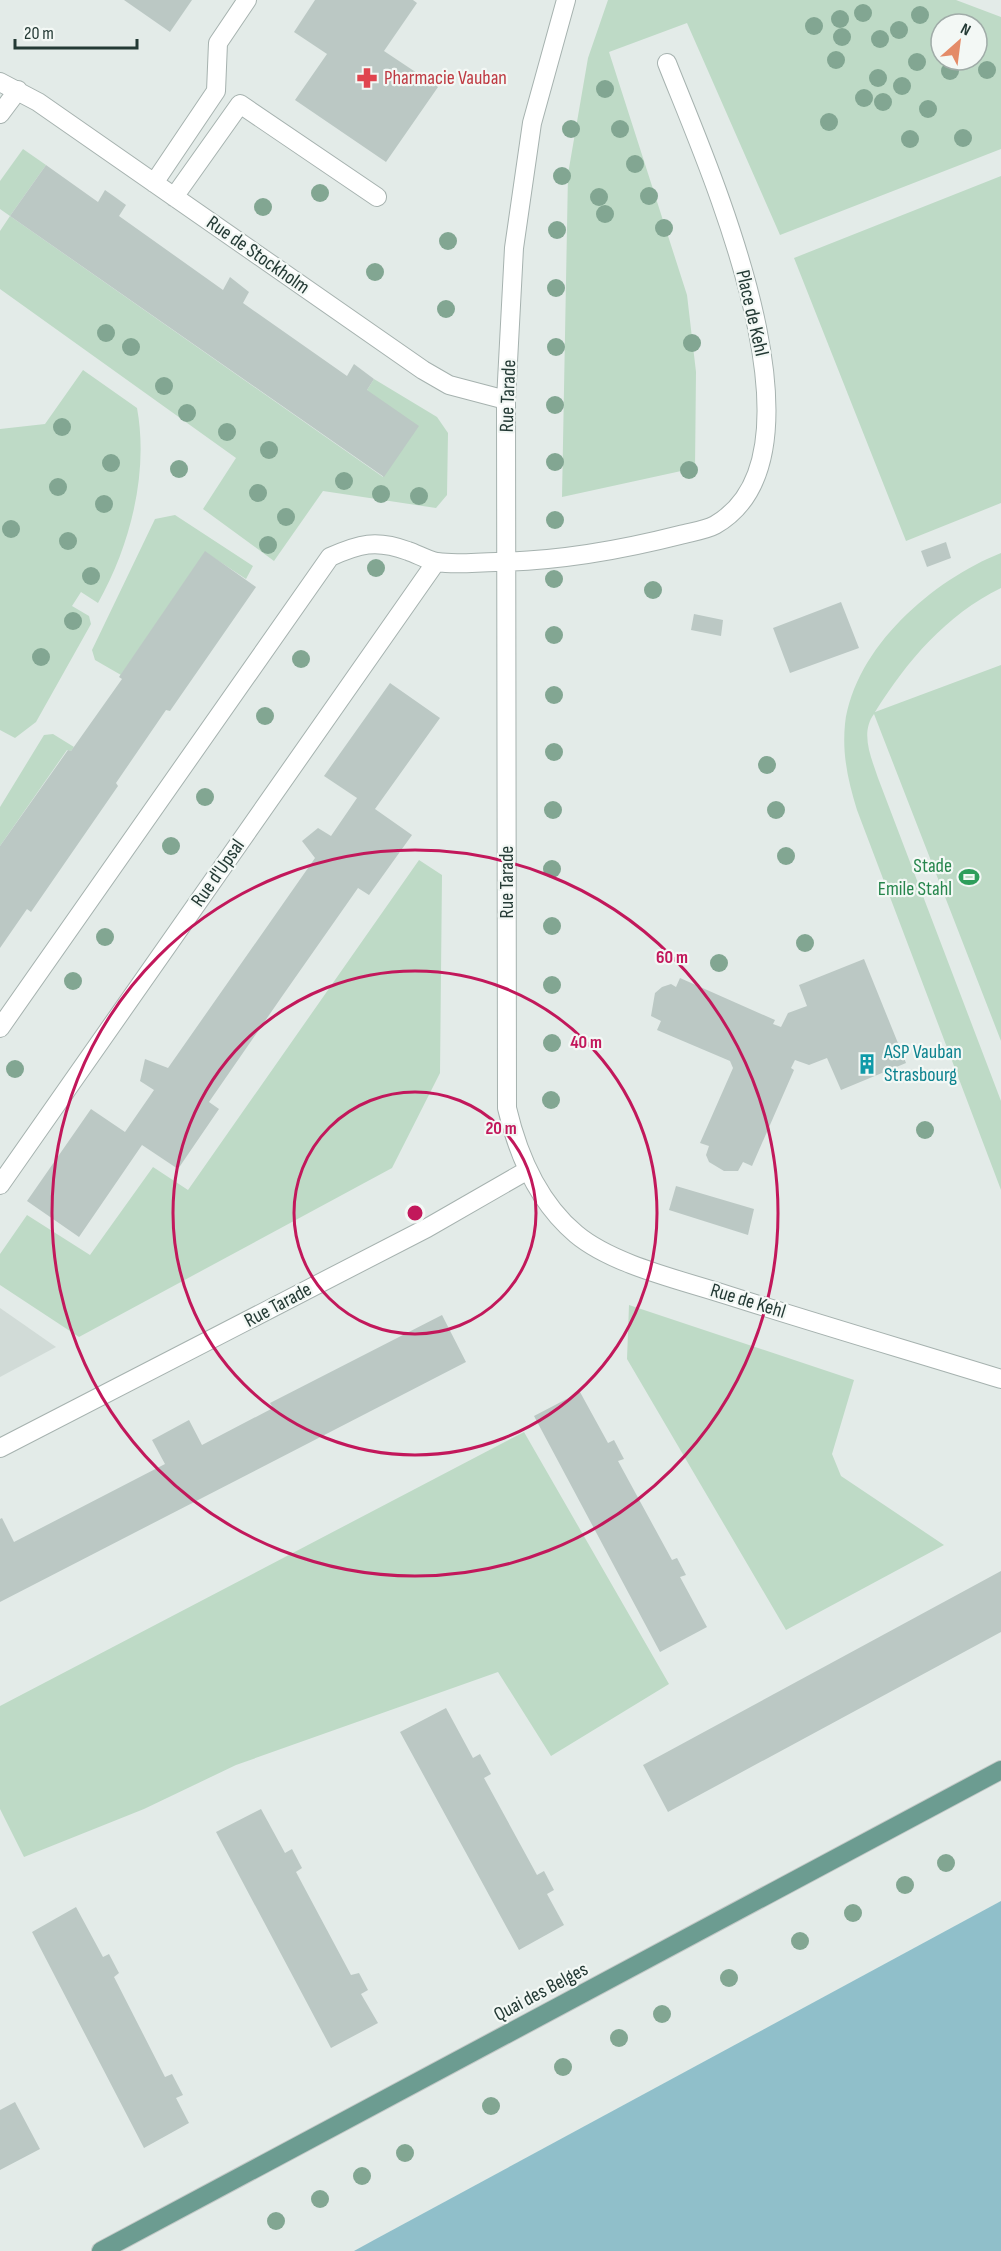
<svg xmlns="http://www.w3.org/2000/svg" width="1001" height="2251" viewBox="0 0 1001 2251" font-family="'Sofia Sans Condensed',sans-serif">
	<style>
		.built { fill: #d1dbd7 }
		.green { fill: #bedac6; fill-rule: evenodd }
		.water { fill: #90bfca }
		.building { fill: #bbc8c4 }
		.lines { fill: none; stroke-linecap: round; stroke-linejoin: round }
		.minor-casing { stroke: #a6b2af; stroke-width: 20 }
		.major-casing { stroke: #c2c8c6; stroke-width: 20 }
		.minor { stroke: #fff; stroke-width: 18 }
		.major { stroke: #6c9c91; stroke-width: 18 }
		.tree { fill: #82a692 }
		.ring { fill: none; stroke: #c2185b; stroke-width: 3 }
		.labels { text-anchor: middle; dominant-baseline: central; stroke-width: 4.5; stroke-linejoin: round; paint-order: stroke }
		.health-label { font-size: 20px; fill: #be3a42; stroke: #f3f8f5; text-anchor: start }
		.street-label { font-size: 20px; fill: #243a35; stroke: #f3f8f5 }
		.leisure-label { font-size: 20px; fill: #27864d; stroke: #f3f8f5; text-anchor: end }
		.culture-label { font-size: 20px; fill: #0d838f; stroke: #f3f8f5; text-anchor: start }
		.centre { fill: #c2185b; stroke: #f3f8f5; stroke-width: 3 }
		.ring-label { font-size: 18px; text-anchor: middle; font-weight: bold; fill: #c2185b; stroke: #f3f8f5; stroke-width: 4.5; stroke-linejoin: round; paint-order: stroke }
	</style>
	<rect width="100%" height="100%" fill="#e3ebe8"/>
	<path class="built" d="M0 1308 56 1347 0 1377Z"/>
	<path class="green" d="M608 0H956L1001 17V149L780 235 687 23 609 52 687 295 696 372 695 468 562 497 568 174 588 58ZM941 24H977V60H941Z
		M23 149 46 165 10 216 383 477 367 390 374 379 437 417 448 433 447 495 436 508 323 491 274 561 203 509 236 458 0 289V231L10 216 0 209V181Z
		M1001 176V503L906 541 794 258Z
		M83 370 137 408C149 473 130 546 98 603L81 592 72 606 89 616 91 624 36 722 15 738 0 730V429L45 424Z
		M175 515 253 566 246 579 205 552 121 675 95 660 92 650 155 519Z
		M1001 553V588C946 615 907 661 875 712L1001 665V1041L874 714C860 733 871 757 878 778L1001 1101V1190L857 810C848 781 842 754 845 724 855 647 933 580 1001 553Z
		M53 734 74 747 71 751 67 750 0 846V807L44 735Z
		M419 860 442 875 440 1073 392 1168 79 1337 0 1285V1254L27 1215 90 1255 153 1167 188 1190Z
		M629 1305 854 1380 832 1454 841 1476 944 1545 786 1630 627 1359Z
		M524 1432 669 1684 551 1756 498 1672 236 1765 144 1809 24 1857 0 1809V1706Z"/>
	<path class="water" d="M1001 1901V2251H354L374 2240Z"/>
	<path class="building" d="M124 0H192L170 32Z
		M315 0H413L417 3 384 51 438 87 386 162 295 100 327 54 294 32Z
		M46 165 98 202 105 190 115 197 126 205 119 216 223 290 230 277 249 292 243 303 347 376 354 364 374 379 367 390 419 426 384 477 10 216Z
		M946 542 951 558 927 567 921 551Z
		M205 551 256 587 170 711 166 710 116 783 118 786 31 912 27 909 0 948V846L68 750 71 751 122 679 119 677Z
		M841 602 859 648 790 673 773 628Z
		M694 614 723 620 721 636 691 630Z
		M390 683 440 718 375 809 412 835 369 895 358 888 283 995 209 1102 219 1109 178 1169 142 1145 79 1237 27 1201 91 1109 125 1132 154 1090 140 1081 145 1059 168 1068 315 858 302 841 318 828 331 836 357 798 324 776Z
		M864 959 906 1063 841 1090 827 1058 809 1065 795 1060 791 1068 794 1070 752 1166 743 1162 738 1171H724L709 1162 706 1155 709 1146 700 1143 733 1068 730 1061 657 1030 661 1021 651 1016 655 993 662 987 671 984 676 987 680 978 775 1020 773 1024 781 1027 788 1013 807 1006 799 985Z
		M676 1186 754 1209 748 1235 669 1210Z
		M442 1315 466 1362 0 1602V1519L2 1518 14 1542 165 1464 152 1440 189 1420 202 1445 273 1408 270 1403Z
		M580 1392 608 1443 614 1440 624 1459 618 1461 672 1560 677 1558 686 1575 680 1577 707 1627 660 1652 534 1416Z
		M1001 1571V1632L668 1812 643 1765Z
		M446 1708 473 1758 480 1754 485 1763 491 1774 484 1778 537 1875 544 1871 554 1890 547 1894 564 1925 519 1950 400 1732Z
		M261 1809 285 1853 292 1849 302 1868 296 1872 351 1975 359 1973 368 1990 361 1994 378 2023 331 2048 216 1832Z
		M76 1907 103 1957 109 1954 119 1973 114 1977 165 2077 172 2074 183 2095 176 2098 189 2123 144 2148 32 1932Z
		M15 2102 40 2149 0 2170V2110Z"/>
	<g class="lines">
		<g class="minor-casing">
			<path id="minor" d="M566 0 532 123 514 248 506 400 507 1108C518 1155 538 1202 576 1234 613 1265 681 1280 727 1295 818 1324 910 1351 1001 1379
				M0 82 38 102 423 370 449 385 506 400
				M0 114 18 90
				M154 183 216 91 218 43 247 0
				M174 197 240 104 377 197
				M0 1028 330 557C359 544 376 539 408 551 417 554 427 560 437 562 456 565 477 562 496 562 558 561 621 550 680 535 691 532 706 530 715 525 839 454 705 160 667 63
				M0 1185 436 562
				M0 1448 427 1228 528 1170"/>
		</g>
		<g class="major-casing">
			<path id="major" d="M101 2251 1001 1770"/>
		</g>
		<use href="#minor" class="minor"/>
		<use href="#major" class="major"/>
	</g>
	<g class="tree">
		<circle cx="863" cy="13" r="9"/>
		<circle cx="920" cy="15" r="9"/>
		<circle cx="840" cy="19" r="9"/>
		<circle cx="814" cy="26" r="9"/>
		<circle cx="899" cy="30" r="9"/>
		<circle cx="842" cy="37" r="9"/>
		<circle cx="880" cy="39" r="9"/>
		<circle cx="836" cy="60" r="9"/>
		<circle cx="917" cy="62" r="9"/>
		<circle cx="987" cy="70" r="9"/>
		<circle cx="950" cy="71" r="9"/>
		<circle cx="878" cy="78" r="9"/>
		<circle cx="902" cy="86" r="9"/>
		<circle cx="605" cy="89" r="9"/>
		<circle cx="864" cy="98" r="9"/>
		<circle cx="883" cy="102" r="9"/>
		<circle cx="928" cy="109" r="9"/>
		<circle cx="829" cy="122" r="9"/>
		<circle cx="571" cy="129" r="9"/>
		<circle cx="620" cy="129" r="9"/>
		<circle cx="963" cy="138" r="9"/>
		<circle cx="910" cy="139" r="9"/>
		<circle cx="635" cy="164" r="9"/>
		<circle cx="562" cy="176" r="9"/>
		<circle cx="320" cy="193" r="9"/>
		<circle cx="649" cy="196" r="9"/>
		<circle cx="599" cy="197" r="9"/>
		<circle cx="263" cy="207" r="9"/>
		<circle cx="605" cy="214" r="9"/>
		<circle cx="664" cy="228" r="9"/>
		<circle cx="557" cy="230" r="9"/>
		<circle cx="448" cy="241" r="9"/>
		<circle cx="375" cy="272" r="9"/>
		<circle cx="556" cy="288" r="9"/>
		<circle cx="446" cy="309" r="9"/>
		<circle cx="106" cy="333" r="9"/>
		<circle cx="692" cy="343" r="9"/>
		<circle cx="131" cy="347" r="9"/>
		<circle cx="556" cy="347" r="9"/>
		<circle cx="164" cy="386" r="9"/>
		<circle cx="555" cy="405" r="9"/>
		<circle cx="187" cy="413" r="9"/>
		<circle cx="62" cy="427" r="9"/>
		<circle cx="227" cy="432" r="9"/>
		<circle cx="269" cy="450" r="9"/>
		<circle cx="555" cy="462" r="9"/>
		<circle cx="111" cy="463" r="9"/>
		<circle cx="179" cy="469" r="9"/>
		<circle cx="689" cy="470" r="9"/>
		<circle cx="344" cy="481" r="9"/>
		<circle cx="58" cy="487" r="9"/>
		<circle cx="258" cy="493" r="9"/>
		<circle cx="381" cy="494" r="9"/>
		<circle cx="419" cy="496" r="9"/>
		<circle cx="104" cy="504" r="9"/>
		<circle cx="286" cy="517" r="9"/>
		<circle cx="555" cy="520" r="9"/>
		<circle cx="11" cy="529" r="9"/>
		<circle cx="68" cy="541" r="9"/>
		<circle cx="268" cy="545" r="9"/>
		<circle cx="376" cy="568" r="9"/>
		<circle cx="91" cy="576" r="9"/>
		<circle cx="554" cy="579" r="9"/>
		<circle cx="653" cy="590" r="9"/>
		<circle cx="73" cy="621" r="9"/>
		<circle cx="554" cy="635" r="9"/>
		<circle cx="41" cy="657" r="9"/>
		<circle cx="301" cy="659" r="9"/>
		<circle cx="554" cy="695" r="9"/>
		<circle cx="265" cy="716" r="9"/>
		<circle cx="554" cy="752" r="9"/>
		<circle cx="767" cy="765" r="9"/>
		<circle cx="205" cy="797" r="9"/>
		<circle cx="553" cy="810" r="9"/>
		<circle cx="776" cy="810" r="9"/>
		<circle cx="171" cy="846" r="9"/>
		<circle cx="786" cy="856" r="9"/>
		<circle cx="552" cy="869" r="9"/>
		<circle cx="552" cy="926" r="9"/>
		<circle cx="105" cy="937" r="9"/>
		<circle cx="805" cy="943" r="9"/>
		<circle cx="719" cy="963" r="9"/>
		<circle cx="73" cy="981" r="9"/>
		<circle cx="552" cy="985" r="9"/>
		<circle cx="552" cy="1043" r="9"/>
		<circle cx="15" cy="1069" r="9"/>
		<circle cx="551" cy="1100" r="9"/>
		<circle cx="925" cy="1130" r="9"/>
		<circle cx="946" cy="1863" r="9"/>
		<circle cx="905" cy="1885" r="9"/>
		<circle cx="853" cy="1913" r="9"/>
		<circle cx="800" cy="1941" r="9"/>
		<circle cx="729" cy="1978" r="9"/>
		<circle cx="662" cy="2014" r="9"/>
		<circle cx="619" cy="2038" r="9"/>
		<circle cx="563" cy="2067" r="9"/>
		<circle cx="491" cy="2106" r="9"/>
		<circle cx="405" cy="2153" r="9"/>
		<circle cx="362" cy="2176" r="9"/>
		<circle cx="320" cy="2199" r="9"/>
		<circle cx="276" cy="2221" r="9"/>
	</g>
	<g class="ring">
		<circle cx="415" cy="1213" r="121"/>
		<circle cx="415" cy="1213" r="242"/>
		<circle cx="415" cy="1213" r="363"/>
	</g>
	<defs>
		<g id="pharmacy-bare" transform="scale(1.62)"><path d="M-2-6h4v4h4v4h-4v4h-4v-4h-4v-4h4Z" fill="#e0444e" stroke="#f3f8f5" stroke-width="2.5" paint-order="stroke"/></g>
		<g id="stadium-bare" transform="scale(1.62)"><path d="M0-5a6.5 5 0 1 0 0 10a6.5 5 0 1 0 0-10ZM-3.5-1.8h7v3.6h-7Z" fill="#2e9e5b" stroke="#f3f8f5" stroke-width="2.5" paint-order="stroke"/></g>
		<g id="building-bare" transform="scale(1.62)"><path d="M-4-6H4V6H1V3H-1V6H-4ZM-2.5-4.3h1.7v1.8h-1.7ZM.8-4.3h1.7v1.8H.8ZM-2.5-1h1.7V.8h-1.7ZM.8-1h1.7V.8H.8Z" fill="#0f9aa8" stroke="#f3f8f5" stroke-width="2.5" paint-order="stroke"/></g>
	</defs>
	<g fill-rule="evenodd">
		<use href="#pharmacy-bare" x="367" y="78"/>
		<use href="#stadium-bare" x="969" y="877"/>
		<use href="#building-bare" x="867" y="1064"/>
	</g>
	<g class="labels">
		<g class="health-label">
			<text x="384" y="78">Pharmacie Vauban</text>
		</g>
		<g class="street-label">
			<text transform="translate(258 255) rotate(35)">Rue de Stockholm</text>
			<text transform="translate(752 313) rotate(77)">Place de Kehl</text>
			<text transform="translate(508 396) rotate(-88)">Rue Tarade</text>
			<text transform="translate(218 873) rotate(-55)">Rue d'Upsal</text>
			<text transform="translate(507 882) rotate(-90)">Rue Tarade</text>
			<text transform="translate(748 1301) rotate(17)">Rue de Kehl</text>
			<text transform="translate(278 1305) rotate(-28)">Rue Tarade</text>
			<text transform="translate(541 1992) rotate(-28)">Quai des Belges</text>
		</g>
		<g class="leisure-label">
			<text x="952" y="866">Stade<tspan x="952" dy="23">Emile Stahl</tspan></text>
		</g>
		<g class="culture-label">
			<text x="884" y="1052">ASP Vauban<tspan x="884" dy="23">Strasbourg</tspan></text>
		</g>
	</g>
	<circle cx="415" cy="1213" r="9" class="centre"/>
	<g class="ring-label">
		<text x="672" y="963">60 m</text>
		<text x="586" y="1048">40 m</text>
		<text x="501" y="1134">20 m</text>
	</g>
	<g transform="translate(959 42) rotate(28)"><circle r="28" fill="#f3f8f5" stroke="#a0aca8" stroke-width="1.5"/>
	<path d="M0-4.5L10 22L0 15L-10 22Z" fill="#e48b68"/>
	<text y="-9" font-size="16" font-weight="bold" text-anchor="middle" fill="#243a35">N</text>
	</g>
	<path d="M15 39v9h122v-9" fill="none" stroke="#243a35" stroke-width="3"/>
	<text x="24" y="39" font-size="18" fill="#243a35" stroke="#f3f8f5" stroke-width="4.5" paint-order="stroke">20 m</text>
</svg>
